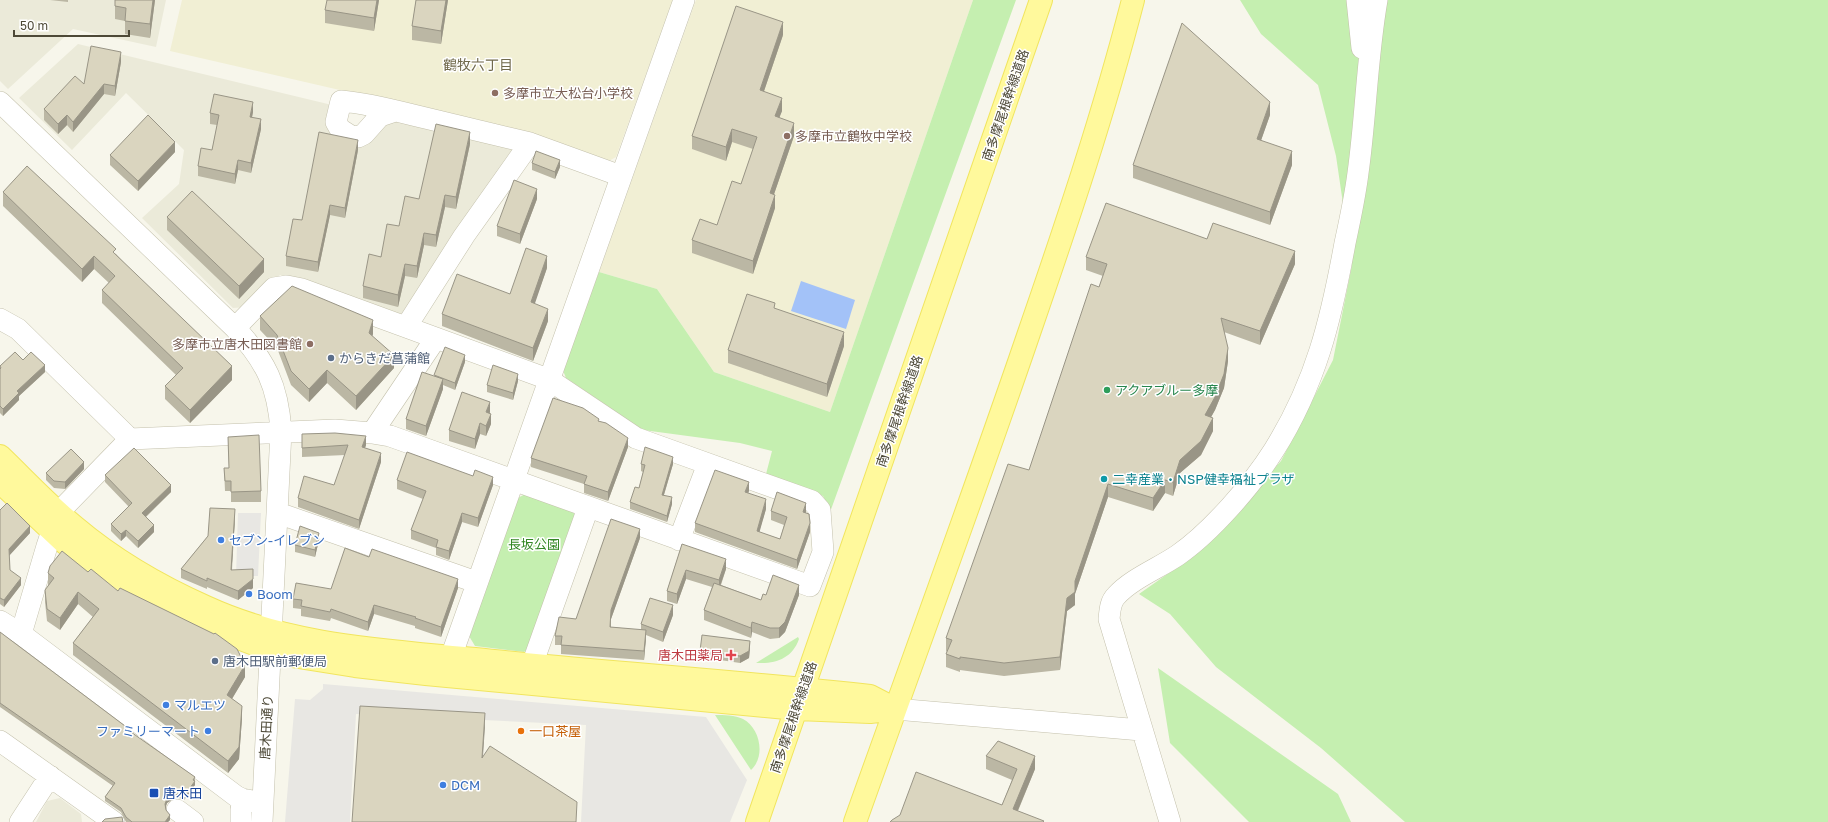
<svg xmlns="http://www.w3.org/2000/svg" width="1828" height="822" viewBox="0 0 1828 822" font-family="'Golos Text','Noto Sans JP',sans-serif">
	<style>
		.residential { fill: #ebead9 }
		.education { fill: #f1efd4 }
		.green { fill: #c5efb0 }
		.parking { fill: #e8e7e3 }
		.water { fill: #a3c2f8 }
		.lines { fill: none; stroke-linecap: round; stroke-linejoin: round }
		.minor-casing { stroke: #c4c1ac; stroke-width: 22 }
		.major-casing { stroke: #f1e55f; stroke-width: 24 }
		.minor { stroke: #fff; stroke-width: 21 }
		.major { stroke: #fff99c; stroke-width: 22 }
		.wall { fill: #bbb7a4 }
		.shaded-wall { fill: #999586 }
		.building { fill: #dad5bf; stroke: #999586 }
		.education-dot { fill: #8d6e63; stroke: #fff; stroke-width: 1.5 }
		.service-dot { fill: #5c6f8a; stroke: #fff; stroke-width: 1.5 }
		.leisure-dot { fill: #2e9e5b; stroke: #fff; stroke-width: 1.5 }
		.culture-dot { fill: #0f9aa8; stroke: #fff; stroke-width: 1.5 }
		.shop-dot { fill: #3f7fe0; stroke: #fff; stroke-width: 1.5 }
		.health-dot { fill: #e0444e; stroke: #fff; stroke-width: 1.5 }
		.food-dot { fill: #e8710a; stroke: #fff; stroke-width: 1.5 }
		.transit-dot { fill: #1a4fb4; stroke: #fff; stroke-width: 1.5 }
		.labels { text-anchor: middle; dominant-baseline: central; stroke-width: 3; stroke-linejoin: round; paint-order: stroke }
		.education-label { font-size: 13px; fill: #785e54; stroke: #fff; text-anchor: start }
		.street-label { font-size: 13px; fill: #4d4937; stroke: #fff }
		.service-label { font-size: 13px; fill: #4e5e75; stroke: #fff; text-anchor: start }
		.leisure-label { font-size: 13px; fill: #27864d; stroke: #fff; text-anchor: start }
		.culture-label { font-size: 13px; fill: #0d838f; stroke: #fff; text-anchor: start }
		.shop-label { font-size: 13px; fill: #366cbe; stroke: #fff; text-anchor: start }
		.park-label { font-size: 13px; fill: #328623; stroke: #fff }
		.health-label { font-size: 13px; fill: #be3a42; stroke: #fff; text-anchor: end }
		.food-label { font-size: 13px; fill: #c56008; stroke: #fff; text-anchor: start }
		.transit-label { font-size: 13px; fill: #164399; stroke: #fff; text-anchor: start }
		.neighbourhood-label { font-size: 14px; fill: #716a4d; stroke: #fff }
	</style>
	<rect width="100%" height="100%" fill="#f7f6eb"/>
	<path class="residential" d="M0 0H166L156 47 73 29 8 89 0 81Z
		M78 44 332 105 334 133 379 126 397 118 513 146 517 153 409 311 396 315 280 275 247 307 233 308 142 218 179 184 184 150 126 93 72 150 19 98Z
		M60 798 81 814 82 822H36L47 801Z"/>
	<path class="education" d="M182 0H673L616 157 607 162 531 134 170 51Z
		M696 0H973L830 412 714 372 657 289 599 272Z"/>
	<path class="green" d="M973 0H1016L829 515 827 504 823 496 766 474 772 451 740 443 643 430 566 378 562 368 599 272 657 289 714 372 830 412Z
		M1240 0H1828V822H1405L1321 748 1216 667 1170 614 1139 594 1193 556 1281 461 1333 360 1352 265 1336 156 1318 85 1261 34Z
		M527 493 573 510 576 521 531 646 524 652 475 646 469 636 516 499Z
		M798 637 799 639C792 659 775 664 756 663Z
		M1158 668 1338 794 1351 822H1249L1170 743Z
		M715 715C724 715 735 715 743 719 760 728 766 756 751 770Z"/>
	<path class="parking" d="M238 513H261L258 576H236Z
		M323 684 706 717 747 780 730 822H581L586 725 356 714 350 822H285L295 699 310 700 323 689Z"/>
	<path class="water" d="M801 281 855 300 846 329 791 311Z"/>
	<g class="lines">
		<g class="minor-casing">
			<path id="minor" d="M1357 0 1362 48
				M0 102 235 328C266 361 278 386 281 431L262 822
				M395 111 380 116 364 134 358 137 351 136 340 129 336 122 341 101C365 103 389 109 413 115L530 143 621 176
				M0 319 18 329 130 439 335 430 372 433 390 436 810 586 823 552 820 510 812 501 636 438 548 379 302 289 287 286 274 288 235 328
				M406 327 464 236 530 143
				M372 433 436 338
				M278 513 476 582
				M679 540 708 464
				M0 621 21 634 236 796 242 799 262 803
				M21 634 47 546 58 513 130 439
				M451 657 684 0
				M532 665 588 508
				M895 709 1141 730
				M0 741 114 822
				M177 810 193 822
				M20 822 50 776
				M241 822V809
				M1170 822 1109 619C1110 611 1110 602 1116 596 1131 579 1159 568 1178 555 1211 532 1252 485 1274 450 1316 383 1331 320 1345 243 1350 220 1355 197 1358 173 1366 116 1367 57 1377 0"/>
		</g>
		<g class="major-casing">
			<path id="major" d="M0 456C25 480 48 505 75 527 114 560 159 586 206 607 291 646 383 650 475 659 607 673 739 681 870 696L895 709
				M0 482 65 543 91 563 133 589 204 625 270 650 292 656 355 666 426 674 797 709 870 712 895 709
				M757 822 1041 0
				M855 822C913 659 973 497 1029 333 1067 223 1104 113 1133 0"/>
		</g>
		<use href="#minor" class="minor"/>
		<use href="#major" class="major"/>
	</g>
	<path class="wall" d="M50 0H68V2Z
		M115 0H155L150 38 125 34V21L115 19Z
		M379 0 374 31 325 23V10Z
		M416 0H448L441 44 412 40V26Z
		M783 35 764 91 782 111 779 117 794 136 774 194 775 208 753 274 692 253V240L717 225 741 184 753 149 732 142 726 161 692 149V136Z
		M121 62 115 96 104 94 73 132 67 125 58 134 44 120V109L84 84Z
		M253 112 252 117 261 129 251 173 238 170 235 184 198 176V166L212 150 217 125 210 124V113Z
		M1270 115 1261 140 1292 165 1270 225 1133 178V165Z
		M470 144 456 209 445 207 436 247 424 245 417 278 405 276 398 307 363 298V286L399 226 419 199Z
		M358 150 345 218 330 215 318 272 286 266V256L302 220Z
		M175 152 138 191 110 165V155Z
		M532 163 560 167 555 179 532 170Z
		M3 192 116 254 232 380 190 423 165 399V386L176 375 102 303V290L109 283 94 269 82 282 3 206Z
		M537 199 520 244 497 236V226Z
		M167 217 264 272 239 299 167 230Z
		M1207 239 1295 264 1260 345 1224 332 1228 361 1224 388 1215 410 1211 417 1213 431 1201 455 1180 473 1173 496 1165 493 1153 511 1108 497 1075 594V605L1067 611 1060 670 1004 676 960 670V672L946 667V654L947 652 946 651V638L1029 470 1099 287 1103 276 1086 270V257Z
		M547 268 534 304 548 321 533 361 442 326V314L510 294Z
		M775 309 844 346 827 397 728 363V350Z
		M260 316 373 334 372 336 394 368 356 410 327 383 309 402 291 385 277 348 260 330Z
		M23 360 45 372 19 396V400L3 416 0 413V366Z
		M465 362 455 390 443 385V389L426 436 406 429V419L434 376Z
		M518 381 513 400 487 392V385Z
		M490 412 491 424 486 436 480 434 475 449 449 441V430Z
		M599 421 628 447 608 501 584 493V484L531 467V458Z
		M302 434 366 445 365 448 381 462 359 529 298 507V498L334 485 345 455 302 457Z
		M228 437 261 491V502H231V491H225L224 468H229Z
		M641 464H673L664 495 672 504 667 522 630 509V502L639 488 643 472 641 471Z
		M84 469 65 489 54 488 46 480V473Z
		M105 475 171 492 146 517 154 532 138 548 126 536 121 541 111 531V524L129 507 105 482Z
		M397 480 493 485 478 527 462 522 449 560 436 555V548L411 539V530L423 499 397 489Z
		M749 491 748 493 766 509 759 532 780 539 784 525 771 520V511L806 512 810 532 797 569 695 532V523Z
		M0 510 30 533 9 555 10 570 21 585 4 607 0 604Z
		M235 518 232 570 253 588 238 600 207 587V589L181 578V569L208 536Z
		M640 538 611 619V627L641 630V624L673 615 663 642 646 635 644 660 561 654V645H555V636L576 619Z
		M319 540 315 557 295 552V545Z
		M682 544 726 569 721 585 761 600 766 595H799L785 632 779 638 770 639 752 632 751 638 704 620V610L712 587 686 579 677 604 667 601V591Z
		M88 572 118 591 245 677 232 699 242 718 239 759 228 773 73 655V643L93 617 78 604 60 630 47 621 45 602V590L49 586 48 585V573Z
		M458 588 441 637 415 628V626L374 614 368 631 331 618 330 621 301 616V609L293 608V599L331 589Z
		M0 632 129 731 195 777V785L184 800 179 798 173 799 167 803 166 807V810L170 820 168 822H126L121 812 105 801V797L113 786 0 707Z
		M750 648 749 658 740 663 700 657V651Z
		M986 756 1035 769 1018 811 1044 822 1002 805 1012 780 986 769Z"/>
	<path class="shaded-wall" d="M153 0H155L150 38V24Z
		M377 0H379L374 31V18Z
		M446 0H448L441 44V31Z
		M783 22V35L760 103V90Z
		M121 52V62L115 96V86Z
		M104 84V94L73 132V122Z
		M782 98V111L775 129V116Z
		M253 102V112L250 127V117Z
		M1270 102V115L1257 152V139Z
		M67 115V125L58 134V124Z
		M261 119V129L251 173V163Z
		M794 123V136L770 206V193Z
		M732 129V142L726 161V147Z
		M470 132V144L456 209V197Z
		M358 140V150L345 218V208Z
		M175 142V152L138 191V181Z
		M1292 151V165L1270 225V212Z
		M238 160V170L235 184V174Z
		M560 160V167L555 179V172Z
		M537 189V199L520 244V234Z
		M445 195V207L436 247V235Z
		M775 195V208L753 274V261Z
		M330 205V215L318 272V262Z
		M424 233V245L417 278V266Z
		M1295 251V264L1260 345V331Z
		M94 256V269L82 282V269Z
		M547 256V268L531 315V302Z
		M264 259V272L239 299V286Z
		M405 264V276L398 307V295Z
		M548 309V321L533 361V348Z
		M373 320V334L369 346V333Z
		M844 332V346L827 397V384Z
		M1228 348V361L1224 388 1215 410 1205 428V415Z
		M394 355V368L356 410V396Z
		M465 355V362L455 390V383Z
		M45 365V372L19 396V400L3 416V409L17 391Z
		M232 366V380L190 423V410Z
		M327 370V383L309 402V389Z
		M518 374V381L513 400V393Z
		M443 379V389L426 436V426Z
		M490 402V412L486 422V412Z
		M491 414V424L486 436V426Z
		M1213 418V431L1201 455 1180 473 1173 496V482L1180 460Z
		M480 423V434L475 449V439Z
		M366 436V445L362 456V447Z
		M628 438V447L608 501V492Z
		M381 453V462L359 529V520Z
		M673 457V464L662 501V495Z
		M84 462V469L65 489V482Z
		M493 477V485L478 527V518Z
		M1165 480V493L1153 511V498Z
		M749 482V491L745 501V492Z
		M1108 484V497L1075 594V605L1067 611 1060 670V657L1067 598Z
		M171 485V492L142 520V513Z
		M672 497V504L667 522V516Z
		M766 499V509L757 541V531Z
		M806 503V512L803 521V512Z
		M235 509V518L231 579V570Z
		M462 513V522L449 560V551Z
		M810 523V532L797 569V560Z
		M154 525V532L138 548V541Z
		M30 526V533L9 556V549Z
		M640 529V538L611 619 610 636V627L611 610Z
		M126 530V536L121 541V534Z
		M319 533V540L315 557V550Z
		M726 559V569L719 589V580Z
		M686 570V579L677 604V594Z
		M21 578V585L4 607V600Z
		M253 579V588L238 600V591Z
		M458 579V588L441 637V627Z
		M799 585V595L785 632 779 638V628Z
		M78 592V604L60 630V618Z
		M374 605V614L368 631V622Z
		M673 605V615L663 642V632Z
		M752 622V632L751 638V628Z
		M646 630V639L644 660V651Z
		M750 641V648L749 658 740 663V656Z
		M245 665V677L227 707V695Z
		M242 706V718L239 759 228 773V761Z
		M485 713V726L482 771V758Z
		M1035 756V769L1013 822V809Z
		M195 781V785L184 800V796Z
		M173 795V799L167 803 165 808V804L167 799Z
		M170 815V820L168 822H165Z"/>
	<path class="building" d="M115 0H153L150 24 125 21 126 8 115 6Z
		M327 0H377L374 18 325 10Z
		M416 0H446L441 31 412 26Z
		M736 6 783 22 760 90 782 98 775 116 794 123 770 193 775 195 753 261 692 240 700 219 717 225 732 181 741 184 757 137 732 129 726 147 692 136Z
		M1182 23 1270 102 1257 139 1292 151 1270 212 1133 165Z
		M91 46 121 52 115 86 104 84 73 122 67 115 58 124 44 109 75 76 84 84Z
		M214 94 253 102 250 117 261 119 251 163 238 160 235 174 198 166 201 148 212 150 219 115 210 113Z
		M148 115 175 142 138 181 110 155Z
		M436 124 470 132 456 197 445 195 436 235 424 233 417 266 405 264 398 295 363 286 369 254 381 257 387 224 399 226 405 196 419 199Z
		M319 132 358 140 345 208 330 205 318 262 286 256 293 219 302 220Z
		M536 151 560 160 555 172 532 163Z
		M27 166 116 249 113 252 232 366 190 410 165 386 183 368 102 290 115 276 94 256 82 269 3 192Z
		M514 180 537 189 520 234 497 226Z
		M192 191 264 259 239 286 167 217Z
		M1106 203 1207 239 1213 223 1295 251 1260 331 1221 318 1228 348 1224 374 1215 397 1205 415 1213 418 1201 441 1180 460 1173 482 1165 480 1153 498 1108 484 1075 581V592L1067 598 1060 657 1004 663 960 657V659L946 654 952 640 946 638 1008 464 1029 470 1091 284 1099 287 1107 264 1086 257Z
		M526 248 547 256 531 302 548 309 533 348 442 314 457 274 510 294Z
		M292 286 373 320 369 333 394 355 356 396 327 370 309 389 291 371 277 335 260 316Z
		M747 294 775 303 774 308 844 332 827 384 728 350Z
		M445 347 465 355 455 383 434 375Z
		M15 352 23 360 31 352 45 365 17 391 19 393 3 409 0 406V369L1 368 0 366Z
		M493 365 518 374 513 393 487 385Z
		M422 372 443 379 426 426 406 419Z
		M462 392 490 402 486 412 491 414 486 426 480 423 475 439 449 430Z
		M553 398 583 408 599 419 598 421 606 423 628 438 608 492 584 484 587 476 531 458Z
		M335 433 366 436 362 447 381 453 359 520 298 498 304 476 334 485 348 445 302 448V434Z
		M259 435 261 491 231 492V481H225L224 468H229L228 437Z
		M645 447 673 457 662 495 672 497 667 516 630 502 635 487 639 488 645 465 641 464Z
		M134 448 171 485 142 513 154 525 138 541 126 530 121 534 111 524 132 503 105 475Z
		M71 449 84 462 65 482 54 481 46 473Z
		M407 452 473 476 475 470 493 477 478 518 462 513 449 551 436 547 438 540 411 530 426 491 397 480Z
		M715 470 749 482 745 492 766 499 757 531 780 539 787 517 771 511 777 492 806 503 803 512 809 514 810 523 797 560 695 523Z
		M7 503 30 526 9 549 10 570 21 578 4 600 0 598V510Z
		M210 508 235 509 231 570 253 569V579L238 591 207 578V581L181 569 208 536Z
		M611 519 640 529 611 610 610 627 646 630 644 651 561 645 562 636H555L559 617 576 619Z
		M300 526 319 533 315 550 295 545Z
		M682 544 726 559 719 580 686 570 677 594 667 591Z
		M345 548 369 557 372 549 458 579 441 627 415 618 416 617 374 605 368 622 331 609 330 612 301 606 302 600 293 599 296 583 331 589Z
		M62 551 88 572 91 569 118 591 120 588 214 634 215 633 237 649 245 665 227 695 242 706 239 747 228 761 73 643 99 609 78 592 60 618 47 609 45 590 54 578 48 573 50 566Z
		M773 575 799 585 785 622 779 628H770L752 622 751 628 704 610 714 583 761 600 763 594 766 595Z
		M650 598 673 605 663 632 641 624Z
		M0 632 129 729 128 730 195 777 193 780 195 781 184 796 179 794 173 795 167 799 165 804 166 810 170 815 165 822H132L126 817 121 808 105 797 115 783 0 703Z
		M702 635 750 641 749 651 740 656 700 651Z
		M360 706 485 713 482 758 490 746 577 802 576 822H352Z
		M998 741 1035 756 1013 809 1044 821 1043 822H890L892 820 900 815 916 772 1002 805 1017 769 986 756Z
		M122 817 123 822H102L105 819Z"/>
	<g class="education-dot">
		<circle cx="495" cy="93" r="4"/>
		<circle cx="787" cy="136" r="4"/>
		<circle cx="310" cy="344" r="4"/>
	</g>
	<g class="service-dot">
		<circle cx="331" cy="358" r="4"/>
		<circle cx="215" cy="661" r="4"/>
	</g>
	<circle class="leisure-dot" cx="1107" cy="390" r="4"/>
	<circle class="culture-dot" cx="1104" cy="479" r="4"/>
	<g class="shop-dot">
		<circle cx="221" cy="540" r="4"/>
		<circle cx="249" cy="594" r="4"/>
		<circle cx="166" cy="705" r="4"/>
		<circle cx="208" cy="731" r="4"/>
		<circle cx="443" cy="785" r="4"/>
	</g>
	<path class="health-dot" d="M729 649h4v4h4v4h-4v4h-4v-4h-4v-4h4z"/>
	<circle class="food-dot" cx="521" cy="731" r="4"/>
	<rect class="transit-dot" x="149" y="788" width="10" height="10" rx="2"/>
	<g class="labels">
		<g class="education-label">
			<text x="503" y="93">多摩市立大松台小学校</text>
			<text x="795" y="136">多摩市立鶴牧中学校</text>
			<text x="302" y="344" text-anchor="end">多摩市立唐木田図書館</text>
		</g>
		<g class="street-label">
			<text transform="translate(1005 105) rotate(-71)">南多摩尾根幹線道路</text>
			<text transform="translate(899 411) rotate(-71)">南多摩尾根幹線道路</text>
			<text transform="translate(793 717) rotate(-71)">南多摩尾根幹線道路</text>
			<text transform="translate(266 727) rotate(-87)">唐木田通り</text>
		</g>
		<g class="service-label">
			<text x="339" y="358">からきだ菖蒲館</text>
			<text x="223" y="661">唐木田駅前郵便局</text>
		</g>
		<g class="leisure-label">
			<text x="1115" y="390">アクアブルー多摩</text>
		</g>
		<g class="culture-label">
			<text x="1112" y="479">二幸産業・NSP健幸福祉プラザ</text>
		</g>
		<g class="shop-label">
			<text x="229" y="540">セブン-イレブン</text>
			<text x="257" y="594">Boom</text>
			<text x="174" y="705">マルエツ</text>
			<text x="200" y="731" text-anchor="end">ファミリーマート</text>
			<text x="451" y="785">DCM</text>
		</g>
		<g class="park-label">
			<text x="534" y="544">長坂公園</text>
		</g>
		<g class="health-label">
			<text x="723" y="655">唐木田薬局</text>
		</g>
		<g class="food-label">
			<text x="529" y="731">一口茶屋</text>
		</g>
		<g class="transit-label">
			<text x="163" y="793">唐木田</text>
		</g>
		<g class="neighbourhood-label">
			<text x="478" y="64">鶴牧六丁目</text>
		</g>
	</g>
	<path d="M14 30v6h115v-6" fill="none" stroke="#4d4937" stroke-width="2"/>
	<text x="20" y="30" font-size="12" fill="#4d4937" stroke="#ffffff" stroke-width="3" paint-order="stroke">50 m</text>
</svg>
